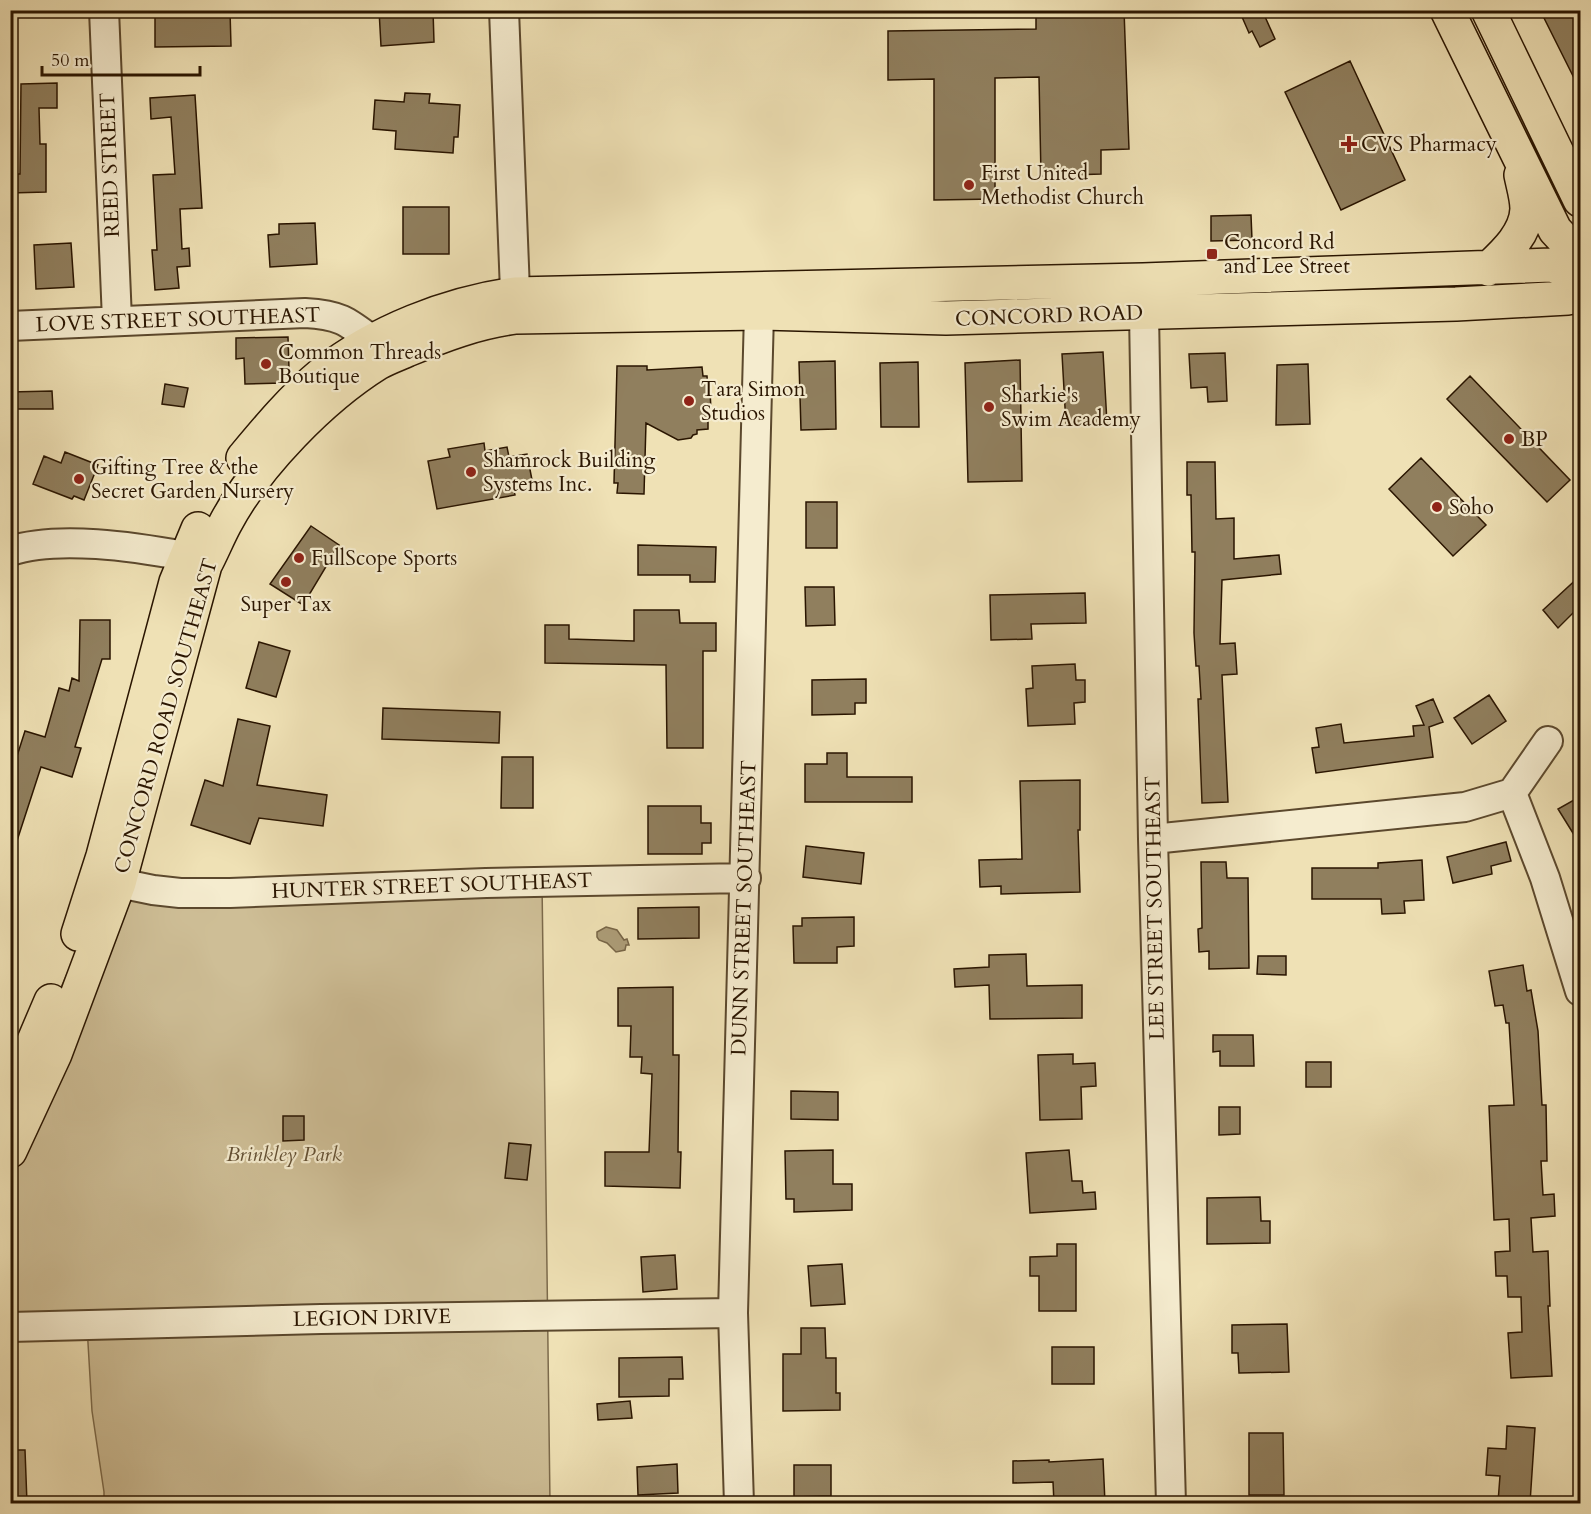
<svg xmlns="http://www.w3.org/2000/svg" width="1591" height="1514" viewBox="0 0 1591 1514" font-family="Cardo,serif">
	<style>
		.green { fill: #cebe96; stroke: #7c6a4b; stroke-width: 1.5 }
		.water { fill: #ac9c77; stroke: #786647; stroke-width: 1.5 }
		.building { fill: #907f5e; stroke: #2a1500; stroke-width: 1.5 }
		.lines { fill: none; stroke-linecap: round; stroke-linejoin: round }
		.minor-casing { stroke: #5b482d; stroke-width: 32 }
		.major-casing { stroke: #2a1500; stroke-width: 36 }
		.minor { stroke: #f5eccf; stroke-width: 28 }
		.major { stroke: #efe1b5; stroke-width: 33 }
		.poi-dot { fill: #8f2418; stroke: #f5eccf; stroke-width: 2 }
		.labels { text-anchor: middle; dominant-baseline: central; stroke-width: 4.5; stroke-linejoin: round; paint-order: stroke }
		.poi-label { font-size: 21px; fill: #2a1500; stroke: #f5eccf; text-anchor: start }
		.street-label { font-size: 21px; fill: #2a1500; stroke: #f5eccf }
		.park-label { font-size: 21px; font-style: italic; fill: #635034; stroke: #f5eccf }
	</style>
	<rect width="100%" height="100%" fill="#efe1b5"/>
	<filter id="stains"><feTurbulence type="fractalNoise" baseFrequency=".00333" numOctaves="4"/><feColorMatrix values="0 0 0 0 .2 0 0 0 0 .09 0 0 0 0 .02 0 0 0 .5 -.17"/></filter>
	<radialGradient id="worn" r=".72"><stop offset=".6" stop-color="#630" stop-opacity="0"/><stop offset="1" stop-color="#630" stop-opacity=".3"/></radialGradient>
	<path class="green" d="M108 881 542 882 550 1503H104V1492L92 1411 87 1326 11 1327V1101Z"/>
	<path class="water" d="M606 927 617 930 624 940 627 939 629 945H626L625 950 616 952 607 943 599 940 597 937V932Z"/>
	<path class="building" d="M379 10H433L434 42 381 46Z
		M1036 10H1124L1129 149 1101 150V174L1041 176 1039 77 995 78V199L934 200V79L888 80V31L1036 29Z
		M1239 10H1262L1275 39 1260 47 1252 31 1249 33Z
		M1540 10H1581V92Z
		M230 11 231 46 155 47V13Z
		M1350 61 1405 180 1341 210 1285 92Z
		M57 83V108H39L40 144H46V192L10 193V174H20L21 84Z
		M405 93 430 94 429 103 460 105 458 137H454L453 153 395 149 396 131 373 129 375 100 404 102Z
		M195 95 202 208 180 209 182 249 189 248 190 266 177 267 179 288 155 290 152 250H157L153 175 175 174 171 117 151 119 150 98Z
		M403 207H449V254H403Z
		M1251 215 1252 240 1211 241V216Z
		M315 223 317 264 270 267 268 235 279 234V224Z
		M71 243 74 287 36 289 34 245Z
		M288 337 289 369 281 370 282 383 245 384 244 358 236 359V338Z
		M1103 352 1107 423 1066 425 1062 354Z
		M1225 353 1227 401 1208 402 1207 387 1191 388 1189 354Z
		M1020 360 1022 481 968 482 965 363Z
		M835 361 836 429 801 430 799 362Z
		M918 362 919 427H881L880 363Z
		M1308 364 1310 424 1276 425 1277 365Z
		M617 366H647V370L702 367 703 376H707L708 391H710L711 410H708V429L697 430V434L693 435 691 438 678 440 646 423 644 494 617 493 618 483H614Z
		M1470 376 1570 480 1547 502 1447 399Z
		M165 384 188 388 184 407 162 404Z
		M52 391 53 409H10V392Z
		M484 443 485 451 507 447 509 457 527 454 532 480 513 483 515 495 437 509 428 461 450 457 448 449Z
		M65 452 98 465 84 500 74 496 72 499 33 484 44 456 61 463Z
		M1421 458 1486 525 1453 556 1389 489Z
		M1187 462H1215L1216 519 1234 518V559L1279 555 1281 574 1222 580 1220 644 1235 643 1237 674 1222 675 1228 802 1202 803 1198 699H1201L1199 666H1196L1194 633 1195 552H1192L1191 495H1187Z
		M806 502H837V548H806Z
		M311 526 339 545 303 605 270 584Z
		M638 545 716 547 715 582H690V575H638Z
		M1581 575V605L1558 628 1543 610Z
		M805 587H834L835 625 806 626Z
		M1085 593 1086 623 1031 624 1032 639 991 640 990 595Z
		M634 610H679L680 623H716V651H703V748H667L666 665 545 663V625H569V639L634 641Z
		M80 620H110V659H102L75 747 81 748 72 777 41 767 14 850H10V778L25 731 45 737 59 688 69 691 72 678 79 681Z
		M259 642 290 651 276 697 246 688Z
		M1075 664 1076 680H1085V702L1074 703 1075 724 1028 726 1026 689 1033 688 1032 666Z
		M866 679V703H855V714L812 715V680Z
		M1489 695 1506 721 1472 744 1454 718Z
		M1433 699 1443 722 1429 727 1433 757 1316 773 1312 748 1319 747 1316 728 1341 724 1344 743 1414 736 1413 726 1424 725 1416 706Z
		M383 708 500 712 499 743 382 739Z
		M238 719 270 726 257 785 327 795 323 826 259 818 250 844 191 825 205 780 223 786Z
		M827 753H847V777H912V802H805V764H827Z
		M502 757H533V808H501Z
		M1080 780V830H1078L1080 892 1001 894V886L980 887 979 860 1022 859 1020 781Z
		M1581 796V846L1558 809Z
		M648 806H701V823H711V843H702V854H648Z
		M1506 842 1511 861 1491 866 1492 874 1453 883 1447 857Z
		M806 846 864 853 861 884 803 877Z
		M1422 860 1424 900 1404 901 1405 913 1382 914 1381 899H1312V868H1378V863Z
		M1201 862H1226L1227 878H1248L1249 968 1209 969V951L1199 952 1198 929 1202 928Z
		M699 907V938L638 939V908Z
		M854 917V946L837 947V963H794L793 926H802V918Z
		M1026 954 1027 986 1082 985V1018L990 1019 989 985 955 987 954 969 989 967V955Z
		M1258 956H1286V975L1257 974Z
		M1523 965 1527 991 1531 990 1538 1031 1542 1105H1546L1547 1161H1541L1543 1195 1554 1194 1555 1216 1531 1218 1533 1252 1548 1251 1550 1306H1548L1552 1376 1511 1378 1508 1333 1522 1332 1521 1297H1508L1507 1276H1496L1495 1252 1510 1251 1509 1219 1494 1220 1489 1106 1514 1105 1509 1023H1506L1503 1005 1495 1006 1489 971Z
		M673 987V1055H679L678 1152H681L680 1188 605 1186V1152H649L652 1074 641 1073 642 1057H630L631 1026H618V988Z
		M1213 1035H1253L1254 1066H1220V1051L1213 1052Z
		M1073 1054V1064L1095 1063 1096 1086 1081 1087 1082 1119 1040 1120 1038 1055Z
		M1306 1062H1331V1087H1306Z
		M791 1091 838 1092V1120L791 1119Z
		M1219 1107H1240V1134L1219 1135Z
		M283 1116H304V1140L283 1141Z
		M509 1143 531 1145 527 1180 505 1178Z
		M833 1150V1184H852V1210L794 1212V1199H786L785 1151Z
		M1069 1150 1072 1181H1082L1083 1193 1095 1192 1096 1209 1030 1213 1026 1153Z
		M1260 1197 1261 1221H1270V1243L1207 1244V1198Z
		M1057 1244H1076V1311H1039V1276H1030V1257L1057 1256Z
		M675 1255 677 1289 643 1292 641 1257Z
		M842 1264 845 1304 811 1306 808 1266Z
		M1287 1324 1289 1372 1239 1373 1238 1353H1232V1325Z
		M801 1328H825L826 1358H836V1393H840V1410L783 1411V1354H801Z
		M1052 1347H1094V1384H1052Z
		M682 1357 683 1379H669V1396L619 1397V1358Z
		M630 1401 632 1418 598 1420 597 1404Z
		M1507 1426 1535 1428 1530 1503 1498 1502 1500 1476 1486 1475 1488 1448 1506 1449Z
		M1249 1433H1283L1284 1495H1249Z
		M10 1450H25L27 1503H10Z
		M1103 1459 1105 1503H1054L1053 1482 1013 1483V1461L1049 1460V1462Z
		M677 1464 678 1493 638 1495 637 1467Z
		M794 1465H831V1496L794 1497Z"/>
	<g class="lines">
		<g class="minor-casing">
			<path id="minor" d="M104 10 117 320
				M504 10 516 317
				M1144 313 1153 839 1171 1504
				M10 326 305 313C339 315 346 320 373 341
				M10 551C58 535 135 547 185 556
				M1512 793 1545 878 1580 991
				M1153 839 1465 807 1512 793 1548 741
				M119 883 153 890 180 893H230L486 883 746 878
				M10 1327 321 1319 733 1313
				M739 1504 733 1313 759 313"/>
		</g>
		<g class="major-casing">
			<path id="major" d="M1447 10 1555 230 1580 257
				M1488 10 1580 200
				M1488 269C1505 253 1526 234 1527 209 1527 198 1523 185 1521 175
				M243 458C268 428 292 399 322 374 377 331 447 304 515 294L1143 280 1551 265 1580 273
				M78 934 103 856 176 582 198 529
				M10 1097 51 1001
				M10 1151 55 1054 119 883 205 565C212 552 218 537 225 524 256 465 322 398 378 363 387 358 398 354 407 350 443 335 477 322 516 317L759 313 946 318 1456 304 1568 298 1580 291"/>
		</g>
		<use href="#minor" class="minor"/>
		<use href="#major" class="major"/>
	</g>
	<g class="poi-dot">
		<path d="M1346 135h6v6h6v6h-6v6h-6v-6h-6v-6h6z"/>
		<circle cx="969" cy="185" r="6"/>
		<rect x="1206" y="248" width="12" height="12" rx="3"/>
		<circle cx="266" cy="364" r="6"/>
		<circle cx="689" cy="401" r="6"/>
		<circle cx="989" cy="407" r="6"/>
		<circle cx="1509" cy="439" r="6"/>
		<circle cx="471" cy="472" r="6"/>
		<circle cx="79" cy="479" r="6"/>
		<circle cx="1437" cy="507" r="6"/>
		<circle cx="299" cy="558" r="6"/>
		<circle cx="286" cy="582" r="6"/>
	</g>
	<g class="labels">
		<g class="poi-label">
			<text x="1361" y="144">CVS Pharmacy</text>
			<text x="981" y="173">First United<tspan x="981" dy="24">Methodist Church</tspan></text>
			<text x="1224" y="242">Concord Rd<tspan x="1224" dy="24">and Lee Street</tspan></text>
			<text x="278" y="352">Common Threads<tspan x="278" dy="24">Boutique</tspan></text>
			<text x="701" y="389">Tara Simon<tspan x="701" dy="24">Studios</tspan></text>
			<text x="1001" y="395">Sharkie's<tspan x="1001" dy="24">Swim Academy</tspan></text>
			<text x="1521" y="439">BP</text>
			<text x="483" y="460">Shamrock Building<tspan x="483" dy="24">Systems Inc.</tspan></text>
			<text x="91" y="467">Gifting Tree &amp; the<tspan x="91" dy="24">Secret Garden Nursery</tspan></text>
			<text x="1449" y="507">Soho</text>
			<text x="311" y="558">FullScope Sports</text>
			<text x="286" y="604" text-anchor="middle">Super Tax</text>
		</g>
		<g class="street-label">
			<text transform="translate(110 165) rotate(-92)">REED STREET</text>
			<text transform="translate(1049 316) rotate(-2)">CONCORD ROAD</text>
			<text transform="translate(178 320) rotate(-2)">LOVE STREET SOUTHEAST</text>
			<text transform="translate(166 716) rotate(-74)">CONCORD ROAD SOUTHEAST</text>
			<text transform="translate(432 886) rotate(-2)">HUNTER STREET SOUTHEAST</text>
			<text transform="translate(744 908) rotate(-88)">DUNN STREET SOUTHEAST</text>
			<text transform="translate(1155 908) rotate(-91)">LEE STREET SOUTHEAST</text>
			<text transform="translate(372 1318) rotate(-1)">LEGION DRIVE</text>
		</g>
		<g class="park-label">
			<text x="284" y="1154">Brinkley Park</text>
		</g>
	</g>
	<rect width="1591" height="1514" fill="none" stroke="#efe1b5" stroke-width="36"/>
	<rect x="12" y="12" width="1567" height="1490" fill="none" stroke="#2a1500" stroke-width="3"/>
	<rect x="18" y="18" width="1555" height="1478" fill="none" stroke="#2a1500" stroke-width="1.5"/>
	<path d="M42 66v9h158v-9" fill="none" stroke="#2a1500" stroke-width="3"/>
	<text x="51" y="66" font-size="18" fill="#2a1500" stroke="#f5eccf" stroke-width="4.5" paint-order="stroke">50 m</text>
	<rect width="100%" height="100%" filter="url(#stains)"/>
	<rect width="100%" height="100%" fill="url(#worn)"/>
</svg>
